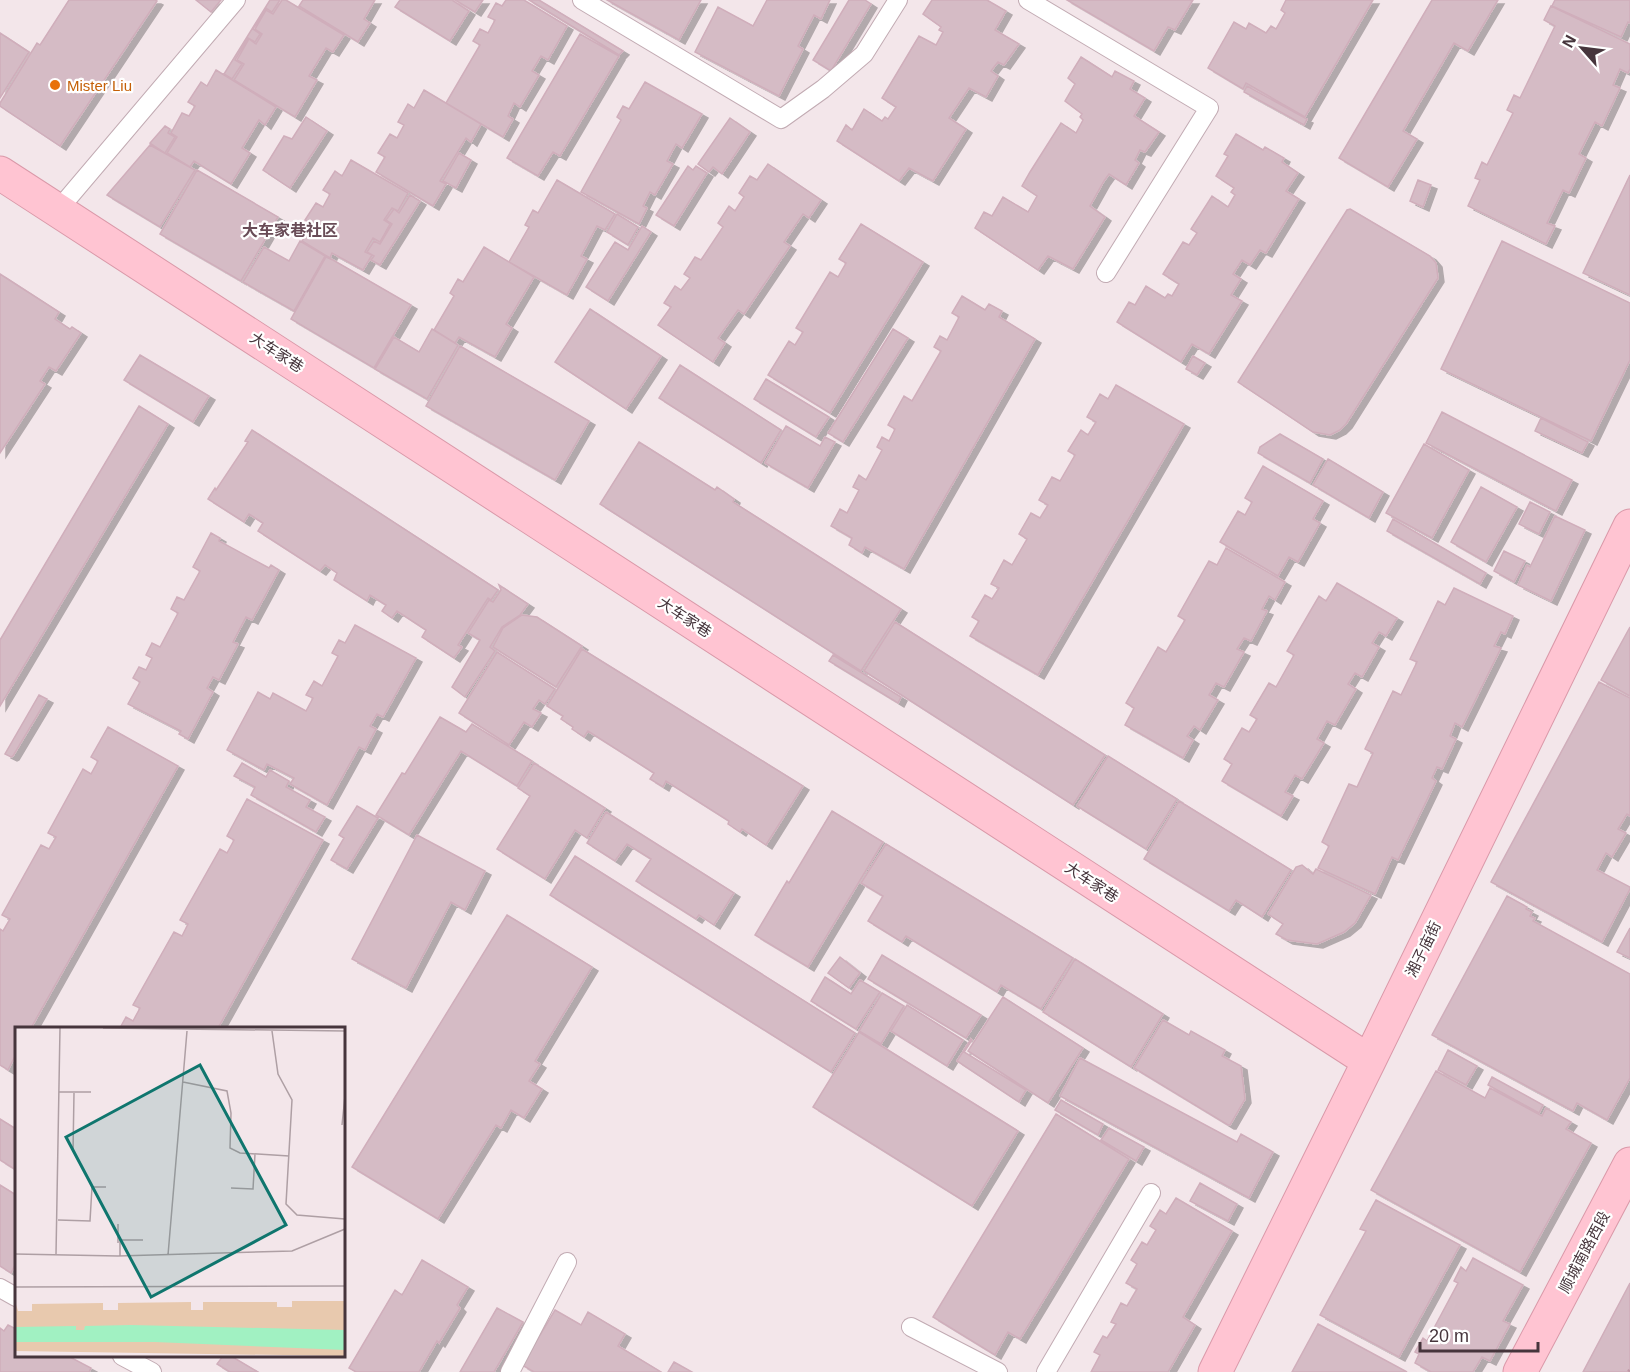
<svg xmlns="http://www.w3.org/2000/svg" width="1630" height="1372" viewBox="0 0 1630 1372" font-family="Arial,'Noto Sans SC',sans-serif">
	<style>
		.building { fill: #d5bbc5; stroke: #d0aebb; stroke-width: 1.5; filter: url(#shadow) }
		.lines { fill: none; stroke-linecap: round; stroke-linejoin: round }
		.lane-casing { stroke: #c2abb3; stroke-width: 20 }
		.secondary-casing { stroke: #da99a9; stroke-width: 35 }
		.path { stroke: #c199a7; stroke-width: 4; stroke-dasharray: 3 3; stroke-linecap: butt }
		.lane { stroke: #fff; stroke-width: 18 }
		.secondary { stroke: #ffc4d2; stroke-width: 33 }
		.food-dot { fill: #e8710a; stroke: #fff; stroke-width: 2 }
		.labels { text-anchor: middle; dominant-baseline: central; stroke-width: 4.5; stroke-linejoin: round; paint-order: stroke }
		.food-label { font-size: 15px; fill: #c56008; stroke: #fff; text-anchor: start }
		.street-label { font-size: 15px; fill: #46353c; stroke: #fff }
		.neighbourhood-label { font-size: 16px; font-weight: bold; fill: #694c57; stroke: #fff }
		.inset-road { fill: none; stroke: #ae9fa4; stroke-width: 1.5 }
		.view { fill: #0f766e; fill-opacity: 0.15; stroke: #0f766e; stroke-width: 3 }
		.inset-edge { fill: none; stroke: #46353c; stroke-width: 3 }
	</style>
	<defs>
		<filter id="shadow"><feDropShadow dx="6" dy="4" stdDeviation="0" flood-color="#0004"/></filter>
	</defs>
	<rect width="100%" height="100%" fill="#f3e6ea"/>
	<path class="building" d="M69 0H155L157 1 60 146 0 106V103L37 43 40 45 42 42Z
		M196 0H221L211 12Z
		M270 0H280L272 12 266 8 253 29 260 34 255 42 248 38 235 60 242 64 232 79 224 74Z
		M282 0H286L344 35 333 52 326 48 309 76 317 80 295 117 234 80 244 64 237 60 249 39 256 44 262 34 255 29 266 10 273 14Z
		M303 0H375L364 19 370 23 358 42 299 6Z
		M400 0H452L469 11 450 41 395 7Z
		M455 0H483L475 12Z
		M506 0H524L567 26 548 60 541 56 532 71 539 75 520 107 514 103 508 116 513 119 503 137 446 103 480 45 473 41 480 29 488 33 495 20 488 17 496 3 502 6Z
		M529 0H539L623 51 619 55Z
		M607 0H701L679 40Z
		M767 0H830L821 19 814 15 798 46 803 49 779 96 695 52 718 7 753 26Z
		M849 0H865L871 4 831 71 813 60Z
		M932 0H987L1006 11 995 30 1019 44 1004 65 998 62 994 67 991 71 998 76 986 97 969 88 949 118 966 129 933 181 909 168 899 181 837 141 846 125 852 130 864 109 882 121 885 117 888 119 896 107 882 98 919 36 936 45 943 32 939 30 941 27 923 14Z
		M1067 0H1193L1175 30 1168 27 1154 51Z
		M1286 0H1373L1305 117 1246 83 1243 89 1208 68 1234 22 1246 29 1249 23 1266 33 1271 26 1276 29 1285 13 1281 10Z
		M1432 0H1498L1468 51 1454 43 1403 131 1417 139 1388 187 1339 158Z
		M1555 0H1630V23L1628 22 1621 37 1552 6Z
		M1551 6 1630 44V69L1628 73 1620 69 1613 85 1620 88 1602 126 1595 122 1579 154 1586 158 1569 193 1563 190 1547 223 1555 226 1546 244 1468 206 1480 180 1475 178 1482 162 1487 165 1513 113 1507 110 1514 95 1520 98 1555 26 1544 20Z
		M0 33 29 52 0 98Z
		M580 34 619 56 560 156 553 152 538 176 507 158Z
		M1081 57 1112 77 1115 71 1134 81 1130 89 1145 98 1134 116 1159 132 1145 152 1140 150 1135 160 1139 163 1126 185 1109 174 1104 181 1090 206 1105 217 1073 269 1048 256 1038 270 975 228 984 212 992 216 1003 197 1028 212 1037 196 1022 186 1030 172 1061 123 1076 133 1083 120 1080 117 1082 114 1065 101 1075 84 1068 78Z
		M216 70 276 107 265 125 259 120 242 148 250 153 231 184 194 161 190 167 167 153 177 137 171 133 182 113 189 116 195 106 188 102 201 82 207 86Z
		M645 82 702 114 682 148 676 144 667 161 673 164 655 195 650 192 643 206 647 208 639 224 581 192 621 120 617 117 623 106 629 109Z
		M1247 86 1307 119 1304 125 1244 92Z
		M424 90 481 124 471 142 466 138 440 181 446 184 433 206 376 172 385 157 378 153 390 134 397 138 404 125 398 122 408 104 414 108Z
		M306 117 327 131 290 188 263 170 284 136 292 139Z
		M730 118 750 132 722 174 713 167 709 172 698 164Z
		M165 126 170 129 168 133 175 137 165 153 150 143Z
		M1236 134 1263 150 1265 147 1284 158 1282 162 1298 173 1286 191 1299 199 1266 253 1260 250 1250 265 1242 260 1233 274 1241 279 1231 295 1242 301 1209 354 1192 344 1181 362 1117 322 1129 302 1135 305 1146 286 1165 298 1168 294 1172 296 1179 284 1163 274 1183 242 1189 245 1197 233 1191 229 1212 196 1228 207 1235 195 1231 192 1234 188 1216 176 1228 156 1224 154Z
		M150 145 195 170 160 227 107 195Z
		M459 153 471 160 456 188 443 181Z
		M351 160 408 193 398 211 392 208 384 220 390 224 380 242 373 238 365 252 372 255 363 270 332 253 330 258 302 241 313 224 305 220 316 203 323 207 330 194 323 190 335 171 342 176Z
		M768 164 821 200 809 218 803 214 784 242 790 246 744 314 738 310 718 338 725 343 713 362 658 325 671 307 664 303 675 286 681 290 690 278 684 274 695 257 701 260 723 227 718 223 729 206 735 211 744 197 739 193 750 176 757 180Z
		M688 166 693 170 696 166 707 173 674 226 656 215Z
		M197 170 278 217 241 281 160 234Z
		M1630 175V295L1583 273Z
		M557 180 615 214 605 230 597 226 581 256 587 259 567 295 509 262 529 227 525 225 533 210 538 213Z
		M1418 180 1431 185 1423 207 1410 201Z
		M410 195 420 201 380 265 371 260 374 256 367 252 374 241 380 244 392 224 386 220 394 209 399 213Z
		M1350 209 1430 256 1436 263 1438 278 1346 424 1340 430 1330 435 1313 432 1238 382 1347 210Z
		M617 214 638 227 628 245 607 232Z
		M861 224 923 262 830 413 768 375 789 341 795 345 803 332 796 328 830 272 838 277 846 263 839 259Z
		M642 226 651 232 608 301 586 287 615 242 628 250Z
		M300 241 325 256 294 311 243 282 264 247 289 261Z
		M1502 241 1630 303V360L1591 441 1441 369Z
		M484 247 534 277 506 324 512 328 495 357 459 337 455 343 434 330 454 296 450 293 458 279 463 282Z
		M326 257 333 260 411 305 374 368 291 319Z
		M0 274 59 312 55 319 70 329 72 327 81 333 56 371 49 367 40 381 45 384 0 453Z
		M962 296 985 310 989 304 1002 311 999 317 1035 339 904 569 865 547 862 553 849 545 852 538 831 526 840 509 847 513 859 490 853 487 859 475 866 480 882 450 877 447 882 437 889 441 895 429 888 425 904 396 912 401 941 351 934 347 940 336 947 340 959 317 952 313Z
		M590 309 661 356 626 409 555 362Z
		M432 329 458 345 427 399 375 369 394 337 419 352Z
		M893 329 908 338 843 442 828 433Z
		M460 346 589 421 555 480 426 406Z
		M140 355 209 396 193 422 124 380Z
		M1193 356 1205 363 1197 375 1186 369Z
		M680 365 781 430 761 463 659 398Z
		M766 379 829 417 816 437 754 399Z
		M1116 385 1184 424 1038 675 970 636 979 621 972 617 985 595 992 599 999 588 991 584 1004 560 1012 565 1027 539 1019 534 1031 513 1040 518 1048 505 1039 500 1052 477 1060 481 1075 455 1068 451 1081 430 1088 435 1096 422 1087 417 1100 394 1108 399Z
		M139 406 168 424 0 706V640Z
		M1442 412 1572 480 1556 511 1426 443Z
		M1541 418 1588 442 1582 453 1535 431Z
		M786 426 820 446 825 437 835 442 808 488 765 463Z
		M252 430 498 590 491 600 488 598 458 645 462 647 454 658 422 637 426 630 397 611 392 618 382 611 386 605 370 595 367 601 334 580 337 573 325 565 320 571 258 531 263 523 249 514 244 522 208 499 215 488 216 490 248 442 245 441Z
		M1280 434 1323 459 1310 483 1258 453 1260 447Z
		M639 442 715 490 717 487 734 499 733 502 901 609 861 671 600 504Z
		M1424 444 1469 470 1432 538 1386 513Z
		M1328 459 1383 492 1369 518 1313 485Z
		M1263 466 1323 501 1313 519 1320 523 1298 562 1289 557 1278 576 1220 542 1238 511 1245 515 1252 502 1245 498Z
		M1481 487 1517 507 1486 562 1451 542Z
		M1530 502 1550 512 1539 534 1519 524Z
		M1555 516 1585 530 1551 601 1518 585 1527 565 1530 567Z
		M1393 519 1486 573 1480 584 1387 531Z
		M211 533 220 538 219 541 269 568 271 565 279 570 252 620 246 617 233 642 238 644 219 680 213 677 207 688 213 692 188 739 179 734 181 731 128 704 140 682 133 678 139 667 146 670 152 658 146 655 152 643 160 647 178 613 171 609 177 597 184 600 200 571 193 567Z
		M1226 548 1285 582 1275 600 1269 596 1262 609 1267 611 1251 641 1244 638 1237 649 1244 652 1224 687 1216 683 1209 695 1218 700 1200 730 1194 726 1187 736 1193 740 1183 758 1125 725 1134 708 1126 703 1158 647 1166 652 1185 620 1178 616 1209 561 1217 565Z
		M1504 551 1525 561 1514 582 1494 571Z
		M1337 583 1397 618 1386 636 1379 632 1372 643 1379 647 1362 677 1355 673 1348 684 1356 689 1335 725 1327 721 1317 739 1324 743 1302 779 1295 775 1285 792 1293 796 1281 816 1222 781 1232 764 1224 759 1242 728 1249 732 1257 719 1250 715 1269 683 1276 687 1294 655 1287 651 1319 596 1326 601Z
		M499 585 528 604 520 615 502 627 490 647 495 651 465 697 452 687 480 640 468 633 489 600 493 602 501 590Z
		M1454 588 1513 616 1505 634 1501 632 1494 646 1501 648 1462 727 1455 723 1450 736 1456 739 1442 769 1437 767 1432 778 1436 781 1398 860 1392 857 1375 894 1318 868 1329 846 1322 842 1349 784 1357 787 1373 753 1365 749 1393 691 1401 695 1417 662 1410 659 1438 601 1445 605Z
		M522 615 537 617 582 646 556 687 493 647 503 628Z
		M895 622 1105 755 1073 805 864 671Z
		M355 625 416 658 383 717 377 714 370 726 376 729 365 750 359 747 327 805 290 784 294 778 267 764 264 770 227 750 258 692 270 699 273 693 306 711 313 698 306 695 314 681 322 686 338 656 332 653 339 640 345 643Z
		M1630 627V696L1601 680Z
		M582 649 803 786 766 845 742 829 740 832 728 824 729 821 666 781 663 787 650 779 654 773 588 731 584 737 572 729 573 727 561 719 563 716 547 706Z
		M497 652 555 689 545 704 539 700 533 709 541 713 532 727 524 722 509 745 459 713Z
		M833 655 901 697 898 703 829 661Z
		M1599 682 1630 698V816L1627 814 1618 829 1626 833 1612 857 1606 853 1597 870 1630 887V889L1602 942 1491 882Z
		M39 695 47 699 13 756 11 757 5 754Z
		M440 717 466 732 472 724 532 761 517 786 461 751 409 835 376 815 402 773 405 774Z
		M108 727 178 766 31 1028H16V1054L8 1070 0 1065V929L3 931 10 919 2 915 41 845 49 849 56 837 48 833 83 769 91 774 98 761 91 757Z
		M1108 756 1177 799 1146 849 1077 806Z
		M242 763 266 777 270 770 289 781 286 787 310 800 306 807 325 817 316 832 251 795 255 787 234 776Z
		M534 763 605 808 587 838 575 830 545 879 497 849 530 796 518 788Z
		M247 799 323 840 218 1028H120L126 1017 133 1021 140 1008 133 1005 174 932 182 936 188 924 180 920 220 849 227 853 234 840 227 836Z
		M1179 801 1291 870 1262 917 1236 900 1229 911 1144 859Z
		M357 806 378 818 347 869 331 860 344 838 339 835Z
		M832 811 883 842 808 967 755 935 787 881 789 883Z
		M606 812 734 893 714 925 699 915 696 919 636 881 651 859 627 844 615 861 587 843Z
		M417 835 485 871 465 910 451 902 406 988 352 959Z
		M886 844 1073 958 1041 1009 1001 985 997 992 906 936 902 942 868 921 883 896 861 883Z
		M575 856 855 1033 831 1072 550 895Z
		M1302 865 1313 874 1316 869 1371 895 1355 923 1344 932 1317 944 1287 940 1276 934 1283 924 1268 914 1296 867Z
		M1507 896 1527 907 1526 909 1532 912 1530 916 1535 918 1533 921 1630 974V1078L1607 1120 1577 1103 1573 1111 1432 1035Z
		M507 915 592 967 535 1061 540 1064 529 1081 542 1089 524 1118 511 1110 501 1128 496 1125 438 1219 352 1167Z
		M1630 928V958L1617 952Z
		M882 955 981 1015 966 1038 868 979Z
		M840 957 860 973 849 988 828 973Z
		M1075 959 1163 1014 1131 1067 1043 1012Z
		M825 977 851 994 860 980 880 992 856 1029 811 1001Z
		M882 993 904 1006 881 1044 859 1031Z
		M1003 997 1083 1048 1048 1103 968 1051Z
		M907 1005 963 1040 947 1066 891 1031Z
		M1163 1020 1189 1035 1191 1031 1225 1050 1222 1056 1241 1066 1245 1099 1230 1125H1228L1134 1068Z
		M859 1032 1018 1131 972 1206 813 1107Z
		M971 1039 972 1040 964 1052 1026 1090 1019 1102 957 1061Z
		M1448 1050 1477 1066 1466 1085 1438 1070Z
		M1080 1058 1237 1142 1241 1134 1273 1152 1249 1198 1060 1096Z
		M1436 1071 1485 1098 1490 1088 1542 1116 1546 1108 1571 1122 1566 1129 1591 1143 1520 1272 1371 1190Z
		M1492 1077 1543 1105 1539 1113 1488 1085Z
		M1061 1100 1103 1124 1098 1135 1055 1110Z
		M1056 1114 1129 1159 1020 1339 1008 1332 995 1355 933 1317Z
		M0 1119 16 1129V1170L0 1160Z
		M1109 1128 1144 1147 1136 1161 1101 1140Z
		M1200 1183 1237 1204 1228 1221 1190 1201Z
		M0 1185 16 1195V1269L14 1267 11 1273 0 1266Z
		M1176 1198 1232 1231 1183 1317 1195 1325 1168 1372H1091L1100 1355 1094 1352 1103 1336 1107 1338 1116 1324 1111 1322 1121 1303 1127 1306 1137 1289 1126 1283 1137 1264 1131 1260 1142 1242 1147 1245 1156 1230 1150 1226 1160 1210 1166 1214Z
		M1376 1200 1460 1245 1399 1357 1320 1315 1366 1231 1360 1229Z
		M1473 1258 1523 1285 1503 1321 1510 1324 1490 1361 1482 1357 1473 1372H1431L1415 1363 1419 1354 1415 1352 1423 1338 1427 1341 1458 1283 1454 1281 1461 1267 1466 1271Z
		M422 1260 468 1287 457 1305 460 1308 439 1343 437 1341 419 1372H356L349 1368 395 1290 402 1295Z
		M1630 1283V1372H1583Z
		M497 1308 523 1322 494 1372H460Z
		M555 1310 581 1325 588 1312 625 1334 618 1346 661 1372H534L522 1365Z
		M1318 1324 1407 1372H1292Z
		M8 1325 16 1329V1356H68L91 1368 89 1372H0V1328L4 1331Z
		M223 1356H231L258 1372H230L217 1364Z
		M674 1362 692 1372H668Z"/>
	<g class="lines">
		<g class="lane-casing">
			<path id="lane" d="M582 0 781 119 823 89 864 54 898 0
				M1028 0 1209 108 1106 273
				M58 210 236 0
				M0 1288 16 1297
				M911 1327 998 1372
				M122 1356 152 1372
				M510 1372 567 1262
				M1046 1372 1151 1193"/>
		</g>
		<g class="secondary-casing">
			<path id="secondary" d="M0 173 1369 1061
				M1215 1372 1369 1061 1630 526
				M1520 1372 1630 1164"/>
		</g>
		<path class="path" d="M1629 1372 1630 1370"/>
		<use href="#lane" class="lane"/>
		<use href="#secondary" class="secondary"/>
	</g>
	<circle class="food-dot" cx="55" cy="85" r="6"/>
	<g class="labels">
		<g class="food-label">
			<text x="67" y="85">Mister Liu</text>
		</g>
		<g class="street-label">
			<text transform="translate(277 352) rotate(33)">大车家巷</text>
			<text transform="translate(685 617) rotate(33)">大车家巷</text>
			<text transform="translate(1092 882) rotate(33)">大车家巷</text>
			<text transform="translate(1423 949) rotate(-64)">湘子庙街</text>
			<text transform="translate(1584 1252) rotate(-62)">顺城南路西段</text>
		</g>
		<g class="neighbourhood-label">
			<text x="290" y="230">大车家巷社区</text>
		</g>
	</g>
	<g transform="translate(15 1027)">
		<rect width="330" height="330" fill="#f3e6ea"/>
		<path d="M0 274 3 284H17V277L88 276V283H103V276L176 275V283H188V275H262V280H277V274H330V329L0 324Z" fill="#e8c9ae"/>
		<path d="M116 298 330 303V323L140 315H0V300L61 299V303H69L70 299Z" fill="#a1f1c2"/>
		<path class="inset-road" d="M88 1 330 4M257 4 263 47 277 73 271 177 282 188 330 192M168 55 212 64 216 86 215 121 225 126 274 129M44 65H76M327 98 330 69M58 125 59 66M216 161 238 162 240 127M43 193 75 194 77 160H91M103 197V216M0 227 103 229 277 224 330 202M41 227 45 1M153 228 172 4M105 229V213H128M0 260 330 259"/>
		<path class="view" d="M185 38 271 198 136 270 51 110Z"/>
		<rect width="330" height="330" class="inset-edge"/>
	</g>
	<g transform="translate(1582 48) rotate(298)" stroke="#ffffff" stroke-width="4.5" paint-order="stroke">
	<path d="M0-4.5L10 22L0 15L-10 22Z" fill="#46353c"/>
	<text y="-9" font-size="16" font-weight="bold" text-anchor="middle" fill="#46353c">N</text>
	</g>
	<path d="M1420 1342v9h118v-9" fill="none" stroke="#46353c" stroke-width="3"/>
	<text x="1429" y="1342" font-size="18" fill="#46353c" stroke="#ffffff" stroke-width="4.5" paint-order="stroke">20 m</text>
</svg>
